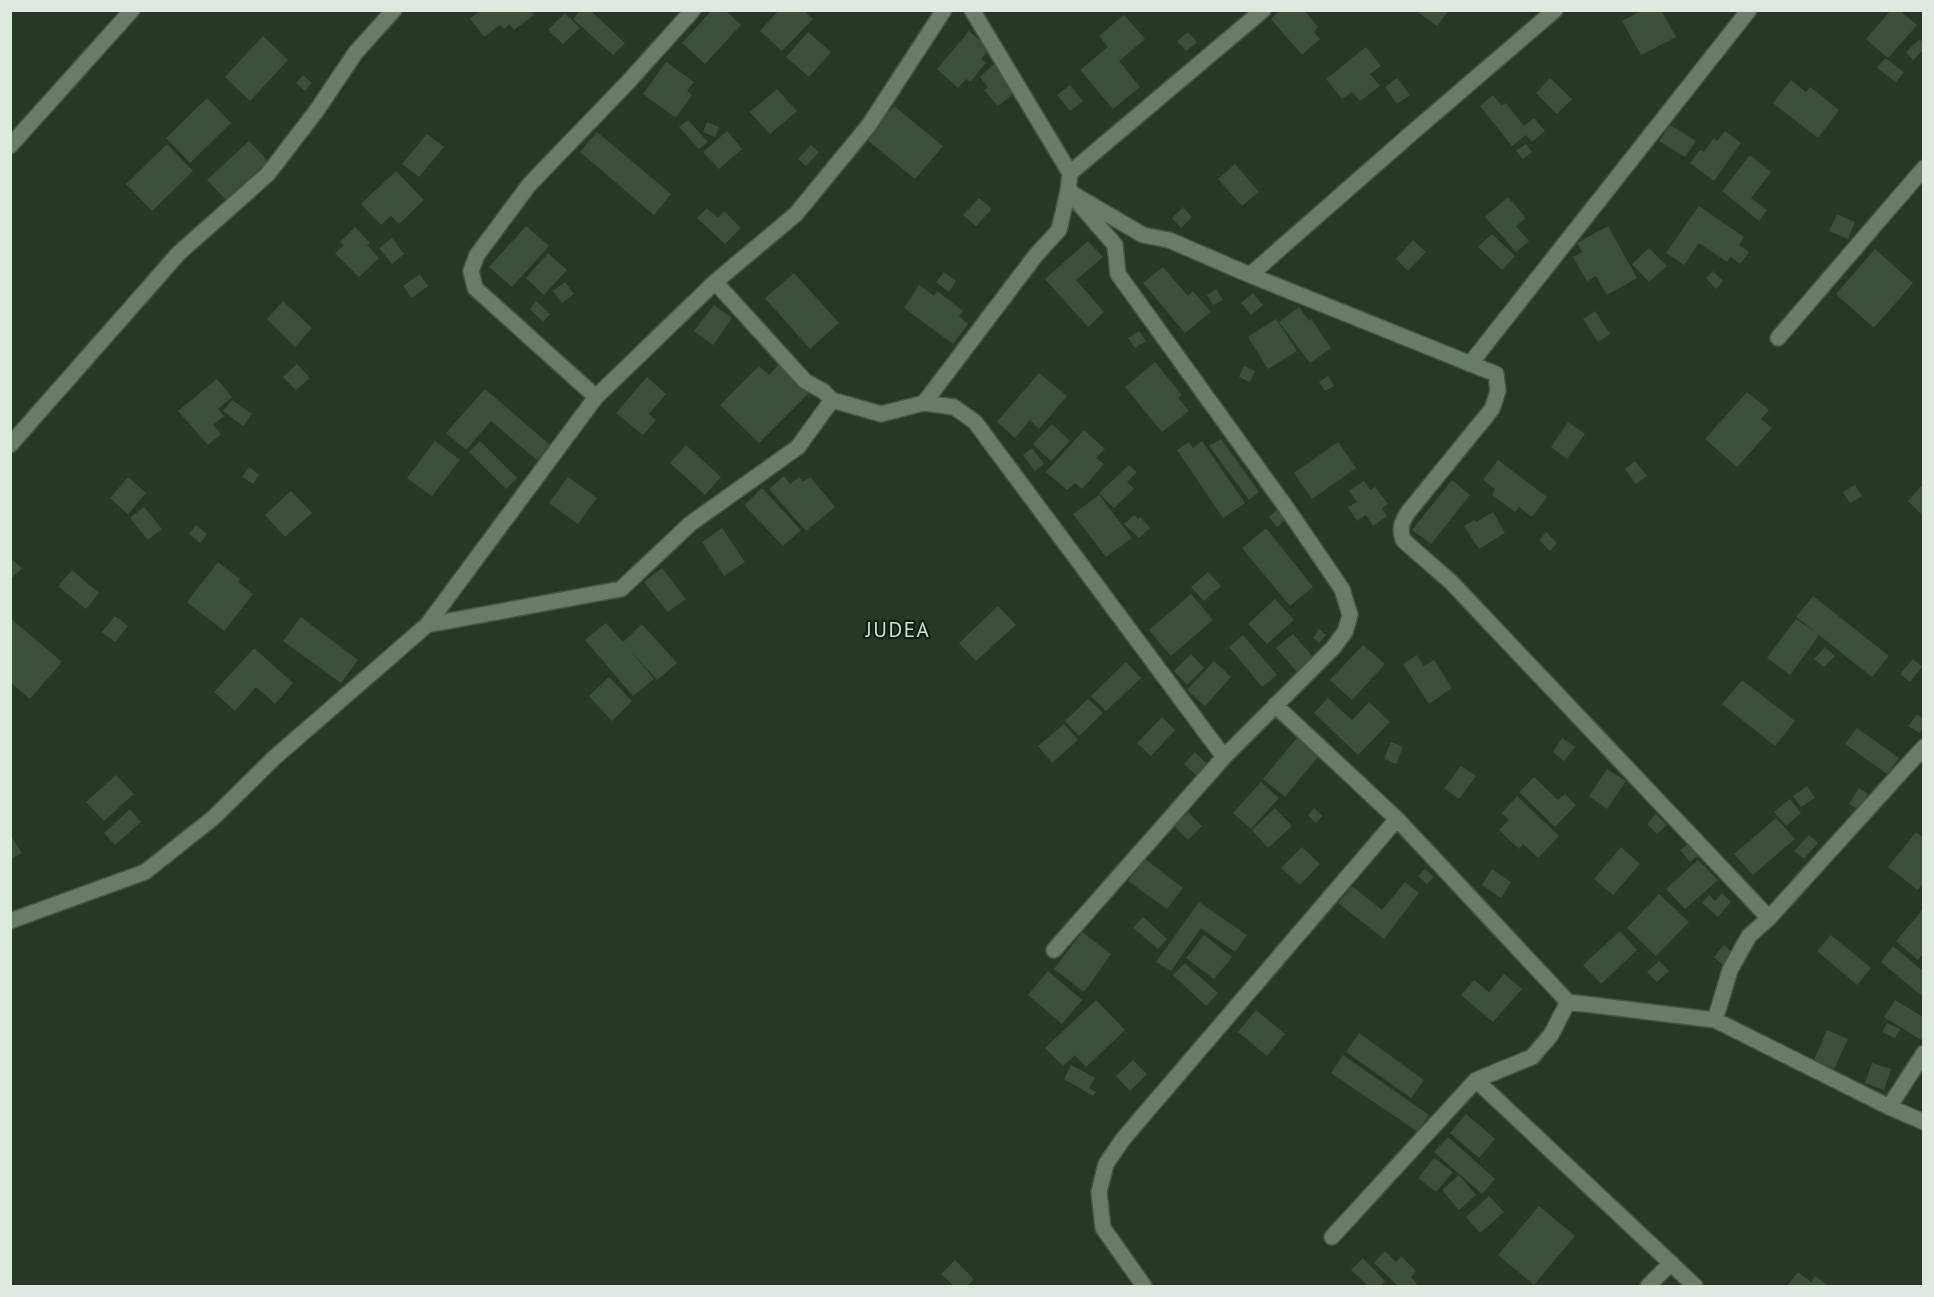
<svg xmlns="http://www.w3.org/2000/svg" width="1934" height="1297" viewBox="0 0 1934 1297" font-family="'PT Sans',sans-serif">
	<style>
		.building { fill: #3e4e3d }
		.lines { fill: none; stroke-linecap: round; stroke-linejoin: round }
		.minor-casing { stroke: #475446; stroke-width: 18 }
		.minor { stroke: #6a7b69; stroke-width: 15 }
		.labels { text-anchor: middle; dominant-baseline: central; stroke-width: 4.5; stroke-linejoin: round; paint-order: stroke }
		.quarter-label { font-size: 21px; letter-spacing: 1.5px; fill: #cfe1cd; stroke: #161d15 }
	</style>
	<rect width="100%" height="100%" fill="#283728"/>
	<path class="building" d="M481 10H531L534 15 514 30 509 24 504 29 500 25 484 37 470 19Z
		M581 10H590L625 43 613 55 573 19Z
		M712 10H725L741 25 705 64 682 43Z
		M779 10H803L813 19 782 51 760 31Z
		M1280 10H1304L1318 27 1314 32 1320 39 1302 55 1271 19Z
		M1415 10H1449L1437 26Z
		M1642 10H1661L1676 37 1641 55 1622 21Z
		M1891 10H1899L1917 25 1888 58 1866 39Z
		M565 13 580 28 563 44 548 30Z
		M1124 15 1145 39 1119 61 1140 87 1113 109 1080 70 1108 47 1099 36Z
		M969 31 990 49 981 59 986 63 970 82 966 79 958 88 937 69Z
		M808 32 831 52 809 77 786 57Z
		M1188 32 1197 42 1186 51 1177 41Z
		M263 36 288 60 250 101 225 77Z
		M1920 39 1923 43V50L1913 60 1906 52Z
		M1366 47 1381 66 1370 74 1380 86 1360 101 1352 92 1342 99 1326 79Z
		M1885 58 1904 72 1896 82 1877 68Z
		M666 62 694 82 687 91 692 95 676 118 643 94Z
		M995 63 1018 90 998 106 984 90 988 87 980 77Z
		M303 75 312 83 305 91 296 83Z
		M1397 78 1410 95 1397 104 1385 87Z
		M1550 78 1572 99 1557 114 1536 93Z
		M1791 80 1806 92 1810 87 1839 110 1818 138 1773 103Z
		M1070 85 1083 101 1070 111 1057 95Z
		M777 89 797 111 770 134 750 112Z
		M1493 95 1502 106 1506 103 1524 126 1534 118 1545 131 1532 142 1526 135 1512 146 1480 106Z
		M207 98 231 123 190 163 166 138Z
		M894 106 943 146 915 179 866 139Z
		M688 120 708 142 699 149 679 127Z
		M707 122 719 127 715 137 703 132Z
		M1670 125 1696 141 1685 157 1659 141Z
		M727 131 742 149 719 169 703 152Z
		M1725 131 1741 143 1714 181 1690 163 1700 150 1704 152 1714 138 1717 141Z
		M597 132 671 194 654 215 580 152Z
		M427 134 444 147 419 177 402 164Z
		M249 141 268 161 226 200 207 180Z
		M167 144 193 171 152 211 126 184Z
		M1526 144 1532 152 1523 159 1516 151Z
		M811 145 819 152 806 166 798 159Z
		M1750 155 1771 172 1751 198 1767 210 1759 221 1722 191Z
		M1235 164 1259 192 1242 206 1218 179Z
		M396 171 424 200 399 224 391 216 381 225 361 204Z
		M1508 197 1526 218 1516 226 1529 241 1516 252 1485 217Z
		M979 198 992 209 976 226 963 215Z
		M1699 206 1744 237 1739 245 1749 252 1740 264 1731 257 1727 262 1699 243 1684 265 1666 253Z
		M1183 207 1192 217 1181 228 1172 218Z
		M707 208 718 218 724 211 741 228 725 244 697 218Z
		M1837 214 1855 222 1848 239 1829 231Z
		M526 226 549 246 512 287 489 267Z
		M1608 226 1637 278 1607 295 1596 276 1587 281 1573 257 1582 252 1577 243Z
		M355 227 370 243 367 245 379 258 359 277 335 253 344 245 340 242Z
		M1492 234 1515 256 1502 270 1478 247Z
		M392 238 404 254 392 264 379 248Z
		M1413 240 1426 252 1408 271 1396 259Z
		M1088 241 1103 257 1076 280 1104 312 1088 327 1045 279Z
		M1649 248 1667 266 1649 282 1632 264Z
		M1875 249 1913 283 1874 328 1836 294Z
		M548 253 567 270 544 295 526 278Z
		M1163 267 1188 296 1193 291 1211 312 1185 333 1143 283Z
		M1713 271 1723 281 1716 289 1706 278Z
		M944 272 956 281 949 292 936 282Z
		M794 273 839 323 810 349 765 298Z
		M420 274 428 286 412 298 403 286Z
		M565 282 574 294 562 303 553 291Z
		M919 285 934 296 937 291 963 311 959 316 968 324 953 344 904 308Z
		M1216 289 1223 300 1213 305 1207 295Z
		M1253 293 1263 305 1251 315 1241 303Z
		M283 301 312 328 295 347 267 319Z
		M536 301 550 314 543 322 530 309Z
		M714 305 732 318 713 345 694 331Z
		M1299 307 1309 321 1311 319 1331 348 1310 363 1279 322Z
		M1595 311 1610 334 1598 342 1583 319Z
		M1276 319 1297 351 1268 369 1248 337Z
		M1139 331 1146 341 1135 348 1128 338Z
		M781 362 810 392 759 443 720 405 759 366 769 375Z
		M1155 362 1182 395 1178 398 1189 411 1162 432 1125 387Z
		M297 364 310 378 296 390 283 377Z
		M1244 366 1255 371 1250 382 1239 377Z
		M1039 373 1067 396 1039 429 1030 420 1015 438 997 422Z
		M1328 376 1334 386 1325 391 1319 382Z
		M647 377 666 394 649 414 656 420 643 435 616 413Z
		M217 379 232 397 218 409 224 416 213 425 221 434 208 445 178 411Z
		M485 389 550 445 537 460 491 421 466 450 446 433Z
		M1747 392 1769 410 1761 419 1772 428 1737 467 1705 439Z
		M232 400 252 414 243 426 223 411Z
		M1568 422 1585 434 1567 459 1551 447Z
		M1052 424 1070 441 1051 461 1033 444Z
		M1084 430 1105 449 1096 458 1104 464 1082 489 1075 483 1067 490 1046 472Z
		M1221 439 1259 492 1249 500 1209 446Z
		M435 441 460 460 432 496 407 478Z
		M480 441 517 478 506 489 469 452Z
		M1202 441 1245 503 1223 518 1177 450 1189 442 1193 448Z
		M1338 442 1356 468 1312 499 1294 473Z
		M686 445 721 477 705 495 670 463Z
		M1032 448 1044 464 1035 471 1023 455Z
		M1498 460 1547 497 1532 517 1519 507 1515 512 1492 495 1495 489 1483 480Z
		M1635 461 1647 476 1636 484 1625 469Z
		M1129 465 1137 472 1127 482 1134 489 1114 508 1099 493Z
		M249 467 259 475 253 484 242 477Z
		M784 476 790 484 799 477 803 482 810 477 835 507 806 531 769 489Z
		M128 477 146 493 128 514 110 498Z
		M568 477 597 498 578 524 549 503Z
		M1452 480 1470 495 1431 544 1412 530Z
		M1364 481 1370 490 1375 487 1388 504 1382 508 1387 516 1373 526 1366 515 1357 521 1348 507 1357 502 1349 491Z
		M1923 484V516L1908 501Z
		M1855 485 1862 496 1850 503 1843 492Z
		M762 488 801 530 783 546 744 505Z
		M291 491 312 513 285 537 265 515Z
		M1099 495 1132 538 1106 557 1073 514Z
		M144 507 162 529 148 540 130 518Z
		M1279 508 1288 518 1277 527 1269 517Z
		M1493 512 1505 533 1479 549 1464 526 1474 520 1476 522Z
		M1134 515 1138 519 1140 517 1150 528 1139 538 1124 524Z
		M196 525 207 534 200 543 189 534Z
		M722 528 745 562 724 576 702 542Z
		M1266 528 1313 587 1290 606 1242 548Z
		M1546 532 1557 543 1550 551 1539 540Z
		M10 558 22 568 10 580Z
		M218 562 240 579 238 582 253 594 224 631 187 602Z
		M662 568 686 599 668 612 644 582Z
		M72 570 99 593 86 609 58 586Z
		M1208 572 1221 586 1204 601 1191 587Z
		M1191 594 1213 620 1171 656 1149 630Z
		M1813 596 1889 656 1872 677 1819 635 1790 675 1767 658 1796 619 1817 633 1796 617Z
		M1275 599 1294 620 1267 644 1248 624Z
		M998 606 1016 625 976 661 959 643Z
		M115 616 128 626 115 642 102 632Z
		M301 617 358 660 341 683 283 641Z
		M10 618 62 662 30 699 10 682Z
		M606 623 623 642 642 624 677 663 657 680 629 649 654 679 633 696 585 640Z
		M1319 629 1326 635 1319 643 1313 638Z
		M1293 634 1314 658 1297 672 1276 648Z
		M1243 635 1277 675 1262 687 1229 647Z
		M1363 645 1385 664 1352 700 1330 680Z
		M1825 647 1835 656 1824 667 1814 659Z
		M254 648 293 683 275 704 256 687 235 711 214 692Z
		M1191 654 1204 668 1187 685 1174 671Z
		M1417 655 1424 666 1434 660 1452 688 1429 704 1403 664Z
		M1913 659 1922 667 1910 682 1900 674Z
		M1214 661 1231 677 1205 706 1187 690Z
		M1126 662 1141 678 1106 711 1091 696Z
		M609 677 632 701 612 721 589 696Z
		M1742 680 1795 721 1775 746 1722 704Z
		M1328 698 1352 720 1369 702 1390 722 1358 755 1314 713Z
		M1088 699 1103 713 1079 736 1065 721Z
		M1917 714 1923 718V728L1920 733 1908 726Z
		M1162 717 1175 730 1151 756 1137 743Z
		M1064 724 1078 740 1052 763 1038 746Z
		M1857 728 1899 758 1887 774 1845 744Z
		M1300 734 1322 752 1285 797 1263 779Z
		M1562 738 1575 747 1564 761 1553 752Z
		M1391 742 1403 747 1396 764 1384 759Z
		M1195 752 1207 764 1197 776 1184 764Z
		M1461 766 1476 776 1459 799 1444 788Z
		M1607 769 1626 781 1607 809 1589 796Z
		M116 775 134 794 104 821 86 802Z
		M1534 777 1558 800 1565 794 1576 805 1555 827 1519 792Z
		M1261 782 1279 798 1251 829 1233 813Z
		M1807 786 1815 798 1801 807 1793 796Z
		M1859 788 1868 794 1858 809 1849 804Z
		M1517 796 1559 836 1538 858 1523 844 1519 849 1499 830 1509 820 1502 813Z
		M1790 799 1801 813 1786 826 1774 812Z
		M1275 808 1292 826 1268 848 1252 830Z
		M1314 808 1322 816 1316 823 1308 815Z
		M130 809 141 822 115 845 104 833Z
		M1188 812 1202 826 1188 840 1174 826Z
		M1656 814 1667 825 1657 834 1647 824Z
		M1776 818 1795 839 1753 875 1734 854Z
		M1916 832 1923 838V883L1918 890 1888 867Z
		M10 835 22 853 10 860Z
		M1809 835 1818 843 1804 859 1794 851Z
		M1689 843 1699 855 1690 862 1680 850Z
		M1302 847 1320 864 1300 885 1281 868Z
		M1621 847 1640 864 1613 895 1594 879Z
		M1145 859 1183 888 1167 909 1128 881Z
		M1698 860 1718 880 1685 909 1666 889Z
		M1425 869 1434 877 1427 884 1418 876Z
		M1492 869 1511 882 1501 898 1482 885Z
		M1405 882 1419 893 1384 939 1338 903 1352 886 1382 910Z
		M1722 893 1731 902 1718 917 1702 903 1709 895 1715 901Z
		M1659 894 1689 922 1656 956 1627 928Z
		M1199 902 1247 935 1235 952 1201 928 1171 971 1156 962Z
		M1923 909V954L1918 960 1896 941Z
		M1143 917 1167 939 1158 949 1133 928Z
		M1620 931 1637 950 1601 984 1583 965Z
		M1082 932 1111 954 1084 992 1054 969Z
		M1204 935 1232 957 1214 979 1186 958Z
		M1831 935 1871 968 1857 985 1817 951Z
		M1724 945 1734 954 1724 966 1714 957Z
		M1893 946 1923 971V997L1881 962Z
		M1659 961 1669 971 1657 982 1647 972Z
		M1185 963 1218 993 1206 1006 1173 975Z
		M1048 971 1082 1000 1062 1024 1028 995Z
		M1504 974 1522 989 1493 1022 1461 995 1474 980 1489 992Z
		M1096 1000 1125 1030 1086 1067 1075 1055 1063 1066 1045 1048Z
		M1895 1000 1923 1017V1036L1921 1040 1884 1017Z
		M1256 1010 1285 1034 1267 1056 1238 1032Z
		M1887 1023 1900 1029 1895 1038 1882 1032Z
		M1827 1030 1848 1039 1834 1069 1814 1060Z
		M1359 1033 1424 1080 1411 1098 1346 1052Z
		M1343 1055 1429 1115 1418 1132 1331 1073Z
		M1133 1060 1147 1074 1130 1091 1116 1076Z
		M1872 1063 1891 1069 1884 1090 1865 1083Z
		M1071 1065 1095 1078 1089 1088 1096 1092 1093 1096 1064 1079Z
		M1466 1114 1495 1139 1479 1158 1450 1133Z
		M1448 1137 1495 1179 1482 1194 1434 1152Z
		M1434 1158 1453 1172 1436 1192 1418 1178Z
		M1459 1175 1476 1195 1459 1210 1442 1190Z
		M1489 1196 1504 1212 1480 1233 1466 1217Z
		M1539 1206 1575 1236 1534 1285 1498 1255Z
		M1385 1251 1396 1262 1401 1256 1416 1271 1411 1277 1417 1283 1414 1286H1398L1374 1263Z
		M1363 1258 1385 1281 1380 1286H1368L1351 1270Z
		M955 1260 974 1279 967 1286H954L941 1274Z
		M1798 1272 1811 1282 1815 1276 1829 1286H1787Z"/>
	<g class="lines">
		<g class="minor-casing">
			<path id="minor" d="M972 10 1070 173 1068 191 1143 235 1169 240 1250 275 1496 374 1498 391 1492 409 1409 511C1402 521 1399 528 1403 540L1451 582 1769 918
				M10 146 132 10
				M1070 173 1263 10
				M1250 275 1406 138 1555 10
				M715 282 805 381 823 391 832 400 881 414 924 403 954 407 975 422 1224 757
				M1778 338 1924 168
				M1470 364 1749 10
				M596 397 475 288 471 271 477 255 529 185 629 81 693 10
				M924 403 1036 255 1059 230 1068 191
				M10 445 179 253 268 174 317 110 356 52 394 10
				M427 625 621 589 690 524 798 447 832 400
				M1275 705 1397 819 1568 1002 1715 1020 1889 1107 1924 1122
				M10 921 145 872 213 818 274 758 427 625 596 397 715 282 796 214 869 125 944 10
				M1054 950 1224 757 1333 648 1345 632 1350 615 1342 589 1288 510 1118 274 1115 245 1076 200
				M1715 1020 1730 970 1749 936 1769 918 1924 747
				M1476 1080 1695 1286
				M1889 1107 1924 1053
				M1332 1237 1476 1080 1532 1057 1551 1035 1568 1002
				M1144 1286 1103 1228 1099 1192 1106 1164 1123 1139 1397 819
				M1648 1286 1671 1263"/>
		</g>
		<use href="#minor" class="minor"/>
	</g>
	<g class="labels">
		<g class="quarter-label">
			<text x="898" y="629">JUDEA</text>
		</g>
	</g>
	<rect width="1934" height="1297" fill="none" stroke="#e0e9df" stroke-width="24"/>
</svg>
